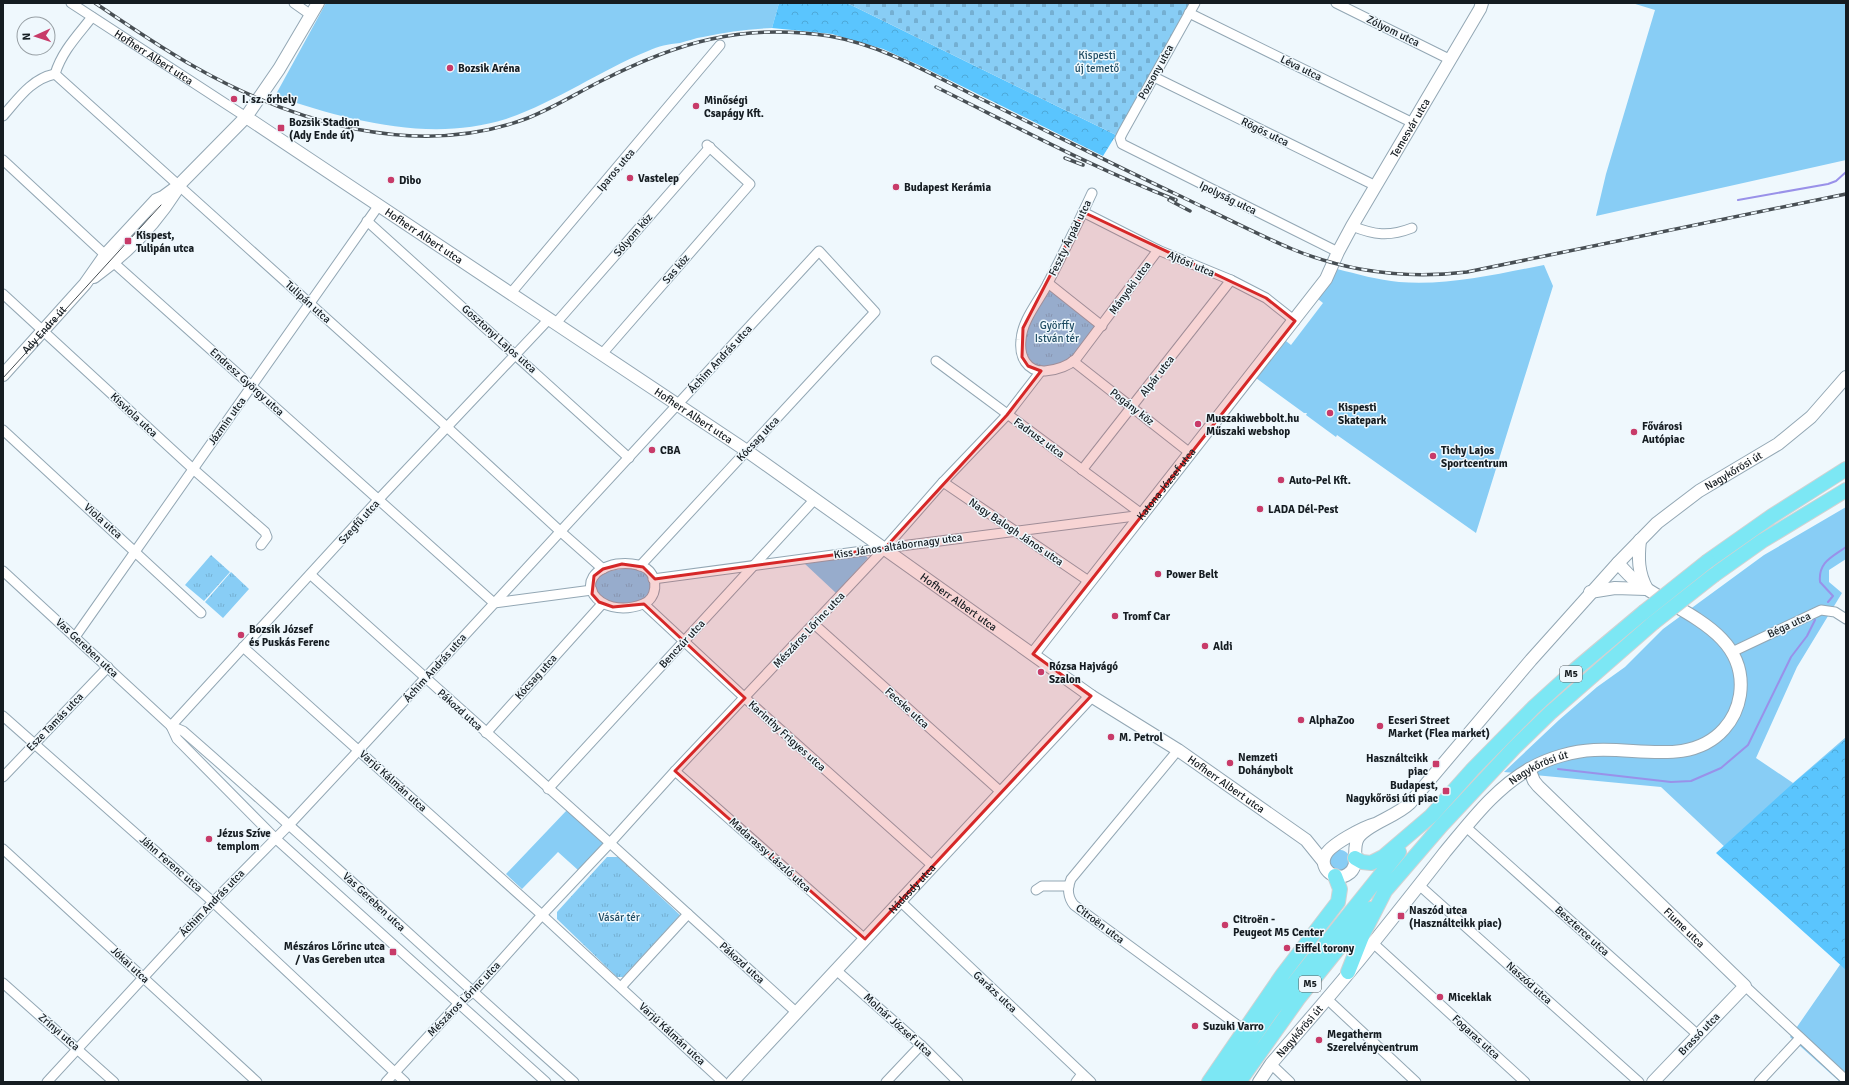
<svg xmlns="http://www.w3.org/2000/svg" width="1849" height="1085" viewBox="0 0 1849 1085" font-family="Signika,sans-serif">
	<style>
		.grass { fill: #88cdf5 }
		.forest { fill: url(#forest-crowns) }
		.cemetery { fill: url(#cemetery-stones) }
		.park { fill: url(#park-tufts) }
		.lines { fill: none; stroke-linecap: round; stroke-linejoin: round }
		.stream { stroke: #9991e9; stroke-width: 2 }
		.street-casing { stroke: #93a7b4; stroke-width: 11 }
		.secondary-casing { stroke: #93a7b4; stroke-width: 14 }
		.primary-casing { stroke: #d0d2d3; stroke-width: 16 }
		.street { stroke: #fff; stroke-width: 9 }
		.secondary { stroke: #fff; stroke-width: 12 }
		.primary { stroke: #7ce7f4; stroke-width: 14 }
		.tram { stroke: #484f54; stroke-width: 1 }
		.rail-casing { stroke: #484f54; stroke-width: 3.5 }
		.rail { stroke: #eff8fd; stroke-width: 2; stroke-dasharray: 6; stroke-linecap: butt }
		.primary-bridge-casing { stroke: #d0d2d3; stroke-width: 16; stroke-linecap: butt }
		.primary-bridge { stroke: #7ce7f4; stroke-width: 14 }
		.marked { fill: #d62828; fill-opacity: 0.2; stroke: #d62828; stroke-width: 3; stroke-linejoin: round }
		.poi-dot { fill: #c83b69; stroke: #eff8fd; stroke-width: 1.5 }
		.labels { text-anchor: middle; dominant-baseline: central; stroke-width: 3; stroke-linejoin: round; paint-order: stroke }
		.shield { fill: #eff8fd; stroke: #565e63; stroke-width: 1 }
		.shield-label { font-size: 10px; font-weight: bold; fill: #151c21 }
		.street-label { font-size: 11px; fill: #151c21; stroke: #eff8fd }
		.park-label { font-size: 11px; fill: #1f4c63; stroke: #eff8fd }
		.poi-label { font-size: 11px; font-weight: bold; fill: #151c21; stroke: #eff8fd; text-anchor: start }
	</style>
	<defs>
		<pattern id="forest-crowns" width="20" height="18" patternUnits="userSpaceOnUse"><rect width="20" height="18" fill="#5ac5fe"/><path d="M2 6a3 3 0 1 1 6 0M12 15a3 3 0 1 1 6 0" fill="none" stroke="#4da9d9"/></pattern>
		<pattern id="cemetery-stones" width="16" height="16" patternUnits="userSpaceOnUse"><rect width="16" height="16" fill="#88cdf5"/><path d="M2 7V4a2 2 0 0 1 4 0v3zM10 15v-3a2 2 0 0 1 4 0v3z" fill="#74afd2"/></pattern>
		<pattern id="park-tufts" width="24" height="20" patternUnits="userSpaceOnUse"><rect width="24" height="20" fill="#88cdf5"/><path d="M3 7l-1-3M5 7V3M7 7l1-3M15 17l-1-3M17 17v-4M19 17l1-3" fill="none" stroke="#74afd2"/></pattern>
	</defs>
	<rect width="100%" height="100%" fill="#eff8fd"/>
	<path class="grass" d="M326 3H779L772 28C749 29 726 32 703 37 695 38 688 41 680 43 668 44 659 46 648 51 599 71 556 102 506 119 430 143 347 120 275 96Z
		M1632 3H1846V160L1596 216 1606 174 1655 10Z
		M1544 265 1553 286 1476 533 1337 435 1336 437 1306 415 1307 413H1304L1256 378 1286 341 1291 345 1323 303 1318 299 1334 276 1337 269C1357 274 1378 280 1399 282 1448 286 1497 274 1544 265Z
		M1846 507V559L1829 570V582L1842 593 1797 667 1756 758 1793 783 1846 737V1082H1840L1790 1037 1844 959 1661 787 1504 772 1559 720 1597 687 1625 667 1663 629 1764 555Z
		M864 554 868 558 836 593 805 564Z
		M567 810 604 844 578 870 558 852 522 889 506 874Z
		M1336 850C1343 849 1348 852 1351 859L1345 872 1331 870 1328 859Z"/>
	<path class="forest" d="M779 3H847L1116 135 1103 156 919 65 883 49 832 34 772 28Z
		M1846 739V970L1716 853 1790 786Z"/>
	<path class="cemetery" d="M847 3H1196L1123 133 1116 135Z"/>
	<path class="park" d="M1048 283 1102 326 1064 366 1031 368 1021 340Z
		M211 555 230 572 204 601 185 585Z
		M634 568C640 569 643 572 647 576 664 600 625 608 609 604 603 602 599 596 596 591 587 570 623 569 634 568Z
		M231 572 249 589 223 618 205 602Z
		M607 857H618L680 915 623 977H617L557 919V912Z"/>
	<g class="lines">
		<path class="stream" d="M1738 200 1828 184 1836 181 1846 172
			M1828 602 1833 596 1820 582C1818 562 1832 557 1846 547
			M1558 769 1671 782 1691 781 1721 768 1748 745 1791 657 1807 636 1815 620"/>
		<g class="street-casing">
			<g id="street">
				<path id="s1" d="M71 3 246 117"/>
				<path d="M294 3 311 15"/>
				<path d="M1195 3 1123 132 1120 138 1122 144 1338 252"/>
				<path d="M1336 3 1451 60"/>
				<path d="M1189 13 1413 123"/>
				<path d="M55 74 448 428 561 532 603 569"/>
				<path d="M55 74C62 51 78 35 92 17"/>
				<path d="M1154 77 1376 186"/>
				<path d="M3 116C18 99 31 79 55 74"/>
				<path d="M3 160 114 263 494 603 592 590"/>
				<path d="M1092 193C1078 223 1063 254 1048 283 1039 301 1022 320 1021 340 1019 357 1027 372 1045 371 1056 370 1068 366 1076 359L1158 250"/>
				<path d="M1083 212 1158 250 1231 280 1266 298 1295 321"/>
				<path d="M367 221 629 458"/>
				<path d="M1352 226C1374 235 1389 237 1412 228"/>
				<path d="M1048 283 1102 326"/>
				<path d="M511 293 720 45"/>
				<path d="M3 294 192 468 265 532 267 537 261 545"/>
				<path d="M556 323 710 147"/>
				<path d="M602 354 750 184 707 145"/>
				<path d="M936 361 1143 515"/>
				<path d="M1073 361 1190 453"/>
				<path d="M3 430 201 613"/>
				<path d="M1082 470 1231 280"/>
				<path d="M943 482 1090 582"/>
				<path d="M617 564C627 563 638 563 647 569 659 578 657 599 643 604 597 622 566 574 617 564Z"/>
				<path d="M3 571 171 726 183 731C315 846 443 966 574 1082"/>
				<path d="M311 575 610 843 797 1013"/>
				<path d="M653 579 885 548 1143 515"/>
				<path d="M644 604 745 698 933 866"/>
				<path d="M814 624 1001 792"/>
				<path d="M75 637 379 205"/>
				<path d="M243 647 542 915 723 1082"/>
				<path d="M1732 652 1821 610 1835 612 1846 619"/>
				<path d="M3 716 213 902 405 1082"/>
				<path d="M171 726 378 500 549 319"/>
				<path d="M171 726 177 739 275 838 546 1082"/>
				<path d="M486 733 602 604"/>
				<path d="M1178 750 1071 879C1067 888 1068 898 1074 905L1244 1030"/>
				<path d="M675 771 865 939"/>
				<path d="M3 777 108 667"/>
				<path d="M548 789 815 499"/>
				<path d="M1466 827 1698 1035"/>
				<path d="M3 849 257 1082"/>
				<path d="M1419 885 1639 1082"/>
				<path d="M1036 890 1042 886H1069"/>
				<path d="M900 901 1091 1082"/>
				<path d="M1373 943 1525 1082"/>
				<path d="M836 970 921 1045 958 1082"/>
				<path d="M3 983 114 1082"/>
				<path d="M1745 986 1846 1080"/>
				<path d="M621 987 688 914"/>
				<path d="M1326 998 1416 1082"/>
				<path d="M1271 1064 1290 1082"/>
				<path d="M47 1082 213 902 290 824 358 751 819 251 875 312 640 566"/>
				<path d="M386 1082 459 1003 473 992 542 915 610 843 675 771 885 548 943 482 1007 415 1041 371"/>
				<path d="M886 1082 921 1045"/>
				<path d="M1076 1082 1082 1074"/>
				<path d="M1759 1082 1800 1038"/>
			</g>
		</g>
		<g class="secondary-casing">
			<g id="secondary">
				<path id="s2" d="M246 117 747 451 1091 696 1178 750 1306 840 1323 861"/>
				<path d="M94 277C126 254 155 224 176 191"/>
				<path id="s3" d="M3 375 85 284 106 254 156 200 163 197 178 186 246 117 279 69 318 3"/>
				<path d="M1640 540C1638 558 1638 573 1647 589"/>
				<path d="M1590 592 1615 588 1646 589"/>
				<path id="s4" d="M1033 654 1326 279 1338 252 1352 226 1480 9 1482 3"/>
				<path id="s5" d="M1529 769 1534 781 1538 786 1745 986 1653 1082"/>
				<path id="s6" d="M1375 824C1364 827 1329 845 1325 856 1319 870 1337 882 1348 874 1361 866 1351 850 1358 838 1367 824 1396 817 1410 803L1531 660 1618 563 1657 523 1699 491 1778 444 1811 417 1846 377"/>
				<path id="s7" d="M732 1082 1091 696"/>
				<path id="s8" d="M1259 1082 1271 1064C1305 1024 1340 985 1373 943 1397 913 1421 883 1445 852 1471 821 1495 788 1531 768 1549 758 1573 751 1594 750 1638 747 1691 766 1724 729 1733 719 1738 708 1740 695 1749 632 1679 613 1638 583 1630 577 1624 570 1618 563"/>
			</g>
		</g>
		<g class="primary-casing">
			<path id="primary" d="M1708 561 1772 516 1846 469
				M1714 575 1762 541 1846 490
				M1355 858 1362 862 1371 863 1383 857 1431 816 1473 769 1533 708 1576 669 1644 612
				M1348 972 1363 934 1385 891 1441 826 1514 748 1550 713 1653 623
				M1209 1082 1283 974 1338 902 1340 889 1335 876
				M1223 1082 1270 1013 1399 852
				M1239 1082 1298 999 1370 909"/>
		</g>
		<use href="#street" class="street"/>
		<use href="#secondary" class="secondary"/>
		<use href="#primary" class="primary"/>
		<path class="tram" d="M3 378 161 205"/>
		<g class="rail-casing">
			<path id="rail" d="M95 3C128 25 161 48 195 67 294 123 417 160 528 118 553 108 577 93 601 81 678 42 742 23 829 36 882 45 931 74 979 98 1045 130 1112 164 1178 195 1216 213 1254 233 1292 249 1348 272 1408 279 1467 272L1846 194
				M936 87C1015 126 1093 168 1176 200
				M1065 158 1083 165
				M1169 200 1190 211"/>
		</g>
		<use href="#rail" class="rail"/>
		<g class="primary-bridge-casing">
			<path id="primary-bridge" d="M1644 612 1708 561
				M1653 623 1714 575"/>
		</g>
		<use href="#primary-bridge" class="primary-bridge"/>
	</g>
	<path class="marked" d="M1083 212 1266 298 1295 321 1033 654 1091 696 865 939 675 771 745 698 644 604 613 607 599 602 592 594 594 576 603 569 622 564 643 567 655 579 885 548 1007 415 1041 371 1028 366 1022 357 1023 328Z"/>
	<g class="poi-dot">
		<circle cx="450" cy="68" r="4"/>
		<circle cx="234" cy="99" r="4"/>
		<circle cx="696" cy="106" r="4"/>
		<rect x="277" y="124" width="8" height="8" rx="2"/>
		<circle cx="630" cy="178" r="4"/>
		<circle cx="391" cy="180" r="4"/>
		<circle cx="896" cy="187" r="4"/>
		<rect x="124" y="237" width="8" height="8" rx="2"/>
		<circle cx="1330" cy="413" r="4"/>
		<circle cx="1198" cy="424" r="4"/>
		<circle cx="1634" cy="432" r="4"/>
		<circle cx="652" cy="450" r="4"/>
		<circle cx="1433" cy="456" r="4"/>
		<circle cx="1281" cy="480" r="4"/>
		<circle cx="1260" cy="509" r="4"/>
		<circle cx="1158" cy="574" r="4"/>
		<circle cx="1115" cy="616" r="4"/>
		<circle cx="241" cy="635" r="4"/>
		<circle cx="1205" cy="646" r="4"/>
		<circle cx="1041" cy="672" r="4"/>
		<circle cx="1301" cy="720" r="4"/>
		<circle cx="1380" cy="726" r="4"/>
		<circle cx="1111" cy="737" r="4"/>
		<circle cx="1230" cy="763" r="4"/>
		<rect x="1432" y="760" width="8" height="8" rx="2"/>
		<rect x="1442" y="787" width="8" height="8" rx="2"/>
		<circle cx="209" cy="839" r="4"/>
		<rect x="1397" y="912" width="8" height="8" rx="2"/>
		<circle cx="1225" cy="925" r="4"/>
		<circle cx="1287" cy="948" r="4"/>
		<rect x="389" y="948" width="8" height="8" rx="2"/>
		<circle cx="1440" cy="997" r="4"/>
		<circle cx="1195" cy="1026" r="4"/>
		<circle cx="1319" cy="1040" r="4"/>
	</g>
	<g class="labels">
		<g class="shield">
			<rect x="1560" y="666" width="22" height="16" rx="3"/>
			<rect x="1299" y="976" width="22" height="16" rx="3"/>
		</g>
		<g class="shield-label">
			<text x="1571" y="674">M5</text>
			<text x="1310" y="984">M5</text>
		</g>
		<g class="street-label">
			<text transform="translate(1393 31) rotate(26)">Zólyom utca</text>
			<text stroke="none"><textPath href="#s1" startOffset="99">Hofherr Albert utca</textPath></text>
			<text transform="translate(1301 68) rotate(26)">Léva utca</text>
			<text transform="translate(1156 72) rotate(-61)">Pozsony utca</text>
			<text stroke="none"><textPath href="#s4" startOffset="649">Temesvár utca</textPath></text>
			<text transform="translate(1265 132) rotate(26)">Rögös utca</text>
			<text transform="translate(616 170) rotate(-50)">Iparos utca</text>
			<text transform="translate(1228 198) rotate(26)">Ipolyság utca</text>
			<text stroke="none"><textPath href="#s2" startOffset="214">Hofherr Albert utca</textPath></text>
			<text transform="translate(633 235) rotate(-49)">Sólyom köz</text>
			<text transform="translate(1070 238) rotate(-64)">Feszty Árpád utca</text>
			<text transform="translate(1191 264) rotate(23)">Ajtósi utca</text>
			<text transform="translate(676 269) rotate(-49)">Sas köz</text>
			<text transform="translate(1130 288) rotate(-54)">Mányoki utca</text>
			<text transform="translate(308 302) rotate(42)">Tulipán utca</text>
			<text stroke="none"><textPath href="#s3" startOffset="61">Ady Endre út</textPath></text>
			<text transform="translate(499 339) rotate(42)">Gosztonyi Lajos utca</text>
			<text transform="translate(720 359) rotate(-47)">Áchim András utca</text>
			<text transform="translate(1157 376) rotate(-52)">Alpár utca</text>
			<text transform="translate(247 382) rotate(42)">Endresz György utca</text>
			<text transform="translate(1132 407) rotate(38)">Pogány köz</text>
			<text transform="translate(134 415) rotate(43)">Kisviola utca</text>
			<text stroke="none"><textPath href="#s2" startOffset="538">Hofherr Albert utca</textPath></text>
			<text transform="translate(227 421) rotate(-54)">Jázmin utca</text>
			<text transform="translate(1039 438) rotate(36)">Fadrusz utca</text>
			<text transform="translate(758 439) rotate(-47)">Kócsag utca</text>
			<text stroke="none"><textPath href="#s6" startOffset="667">Nagykőrösi út</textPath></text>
			<text stroke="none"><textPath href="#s4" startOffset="216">Katona József utca</textPath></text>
			<text transform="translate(103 521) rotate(42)">Viola utca</text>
			<text transform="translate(359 522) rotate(-48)">Szegfű utca</text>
			<text transform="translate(1016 532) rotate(34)">Nagy Balogh János utca</text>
			<text transform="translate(898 546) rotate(-8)">Kiss János altábornagy utca</text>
			<text stroke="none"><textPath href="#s2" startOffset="862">Hofherr Albert utca</textPath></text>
			<text transform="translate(1789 625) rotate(-25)">Béga utca</text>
			<text transform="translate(809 630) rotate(-47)">Mészáros Lőrinc utca</text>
			<text transform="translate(682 644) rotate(-47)">Benczúr utca</text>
			<text transform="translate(87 648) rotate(43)">Vas Gereben utca</text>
			<text transform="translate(435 668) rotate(-48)">Áchim András utca</text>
			<text transform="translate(536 677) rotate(-48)">Kócsag utca</text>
			<text transform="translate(907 708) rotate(42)">Fecske utca</text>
			<text transform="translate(460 710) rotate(42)">Pákozd utca</text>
			<text transform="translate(55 722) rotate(-46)">Esze Tamás utca</text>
			<text transform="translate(787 736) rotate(42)">Karinthy Frigyes utca</text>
			<text stroke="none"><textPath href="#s8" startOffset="424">Nagykőrösi út</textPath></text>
			<text transform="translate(393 781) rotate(42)">Varjú Kálmán utca</text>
			<text stroke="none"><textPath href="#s2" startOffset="1186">Hofherr Albert utca</textPath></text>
			<text transform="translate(770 855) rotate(42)">Madarassy László utca</text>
			<text transform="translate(171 864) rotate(41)">Jáhn Ferenc utca</text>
			<text stroke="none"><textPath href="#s7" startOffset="264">Nádasdy utca</textPath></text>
			<text transform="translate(374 902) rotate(43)">Vas Gereben utca</text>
			<text transform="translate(212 903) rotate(-46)">Áchim András utca</text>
			<text transform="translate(1100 924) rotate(37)">Citroën utca</text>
			<text stroke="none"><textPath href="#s5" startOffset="223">Fiume utca</textPath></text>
			<text transform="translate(1582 931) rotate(42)">Beszterce utca</text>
			<text transform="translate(742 963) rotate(42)">Pákozd utca</text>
			<text transform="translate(130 965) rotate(43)">Jókai utca</text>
			<text transform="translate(1529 983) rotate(42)">Naszód utca</text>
			<text transform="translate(995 992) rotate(43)">Garázs utca</text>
			<text transform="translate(464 999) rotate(-46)">Mészáros Lőrinc utca</text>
			<text transform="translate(898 1025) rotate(42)">Molnár József utca</text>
			<text stroke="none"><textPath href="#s8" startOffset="65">Nagykőrösi út</textPath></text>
			<text transform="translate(59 1032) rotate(41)">Zrínyi utca</text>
			<text transform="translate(672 1034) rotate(43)">Varjú Kálmán utca</text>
			<text transform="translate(1699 1034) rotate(-46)">Brassó utca</text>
			<text transform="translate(1476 1037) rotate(42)">Fogaras utca</text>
		</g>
		<g class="park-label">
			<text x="1097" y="55">Kispesti<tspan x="1097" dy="13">új temető</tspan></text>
			<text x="1057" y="325">Györffy<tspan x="1057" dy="13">István tér</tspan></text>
			<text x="619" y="917">Vásár tér</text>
		</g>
		<g class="poi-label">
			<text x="458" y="68">Bozsik Aréna</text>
			<text x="242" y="99">I. sz. őrhely</text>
			<text x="704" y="100">Minőségi<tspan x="704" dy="13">Csapágy Kft.</tspan></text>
			<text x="289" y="122">Bozsik Stadion<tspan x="289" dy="13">(Ady Ende út)</tspan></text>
			<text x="638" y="178">Vastelep</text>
			<text x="399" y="180">Dibo</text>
			<text x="904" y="187">Budapest Kerámia</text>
			<text x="136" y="235">Kispest,<tspan x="136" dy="13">Tulipán utca</tspan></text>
			<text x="1338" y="407">Kispesti<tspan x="1338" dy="13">Skatepark</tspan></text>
			<text x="1206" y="418">Muszakiwebbolt.hu<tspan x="1206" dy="13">Műszaki webshop</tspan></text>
			<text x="1642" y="426">Fővárosi<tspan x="1642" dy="13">Autópiac</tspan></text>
			<text x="660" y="450">CBA</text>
			<text x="1441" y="450">Tichy Lajos<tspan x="1441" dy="13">Sportcentrum</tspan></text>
			<text x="1289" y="480">Auto-Pel Kft.</text>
			<text x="1268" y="509">LADA Dél-Pest</text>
			<text x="1166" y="574">Power Belt</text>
			<text x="1123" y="616">Tromf Car</text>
			<text x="249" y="629">Bozsik József<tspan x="249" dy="13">és Puskás Ferenc</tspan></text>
			<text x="1213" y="646">Aldi</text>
			<text x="1049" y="666">Rózsa Hajvágó<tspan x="1049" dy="13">Szalon</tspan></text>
			<text x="1309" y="720">AlphaZoo</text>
			<text x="1388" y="720">Ecseri Street<tspan x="1388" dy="13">Market (Flea market)</tspan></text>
			<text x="1119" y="737">M. Petrol</text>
			<text x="1238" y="757">Nemzeti<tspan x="1238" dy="13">Dohánybolt</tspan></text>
			<text x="1428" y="758" text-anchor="end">Használtcikk<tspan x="1428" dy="13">piac</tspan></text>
			<text x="1438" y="785" text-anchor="end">Budapest,<tspan x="1438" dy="13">Nagykőrösi úti piac</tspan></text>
			<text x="217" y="833">Jézus Szíve<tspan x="217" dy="13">templom</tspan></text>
			<text x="1409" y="910">Naszód utca<tspan x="1409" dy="13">(Használtcikk piac)</tspan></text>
			<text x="1233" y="919">Citroën -<tspan x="1233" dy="13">Peugeot M5 Center</tspan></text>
			<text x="385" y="946" text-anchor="end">Mészáros Lőrinc utca<tspan x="385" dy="13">/ Vas Gereben utca</tspan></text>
			<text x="1295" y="948">Eiffel torony</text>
			<text x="1448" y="997">Miceklak</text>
			<text x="1203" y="1026">Suzuki Varro</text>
			<text x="1327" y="1034">Megatherm<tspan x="1327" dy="13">Szerelvénycentrum</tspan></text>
		</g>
	</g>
	<rect width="1849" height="1085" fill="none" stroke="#151c21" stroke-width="8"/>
	<g transform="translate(36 36) rotate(267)"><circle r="19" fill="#eff8fd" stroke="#98a0a5"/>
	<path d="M0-3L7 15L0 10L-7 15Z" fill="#c83b69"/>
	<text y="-6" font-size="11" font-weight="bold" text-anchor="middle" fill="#151c21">N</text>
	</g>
</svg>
